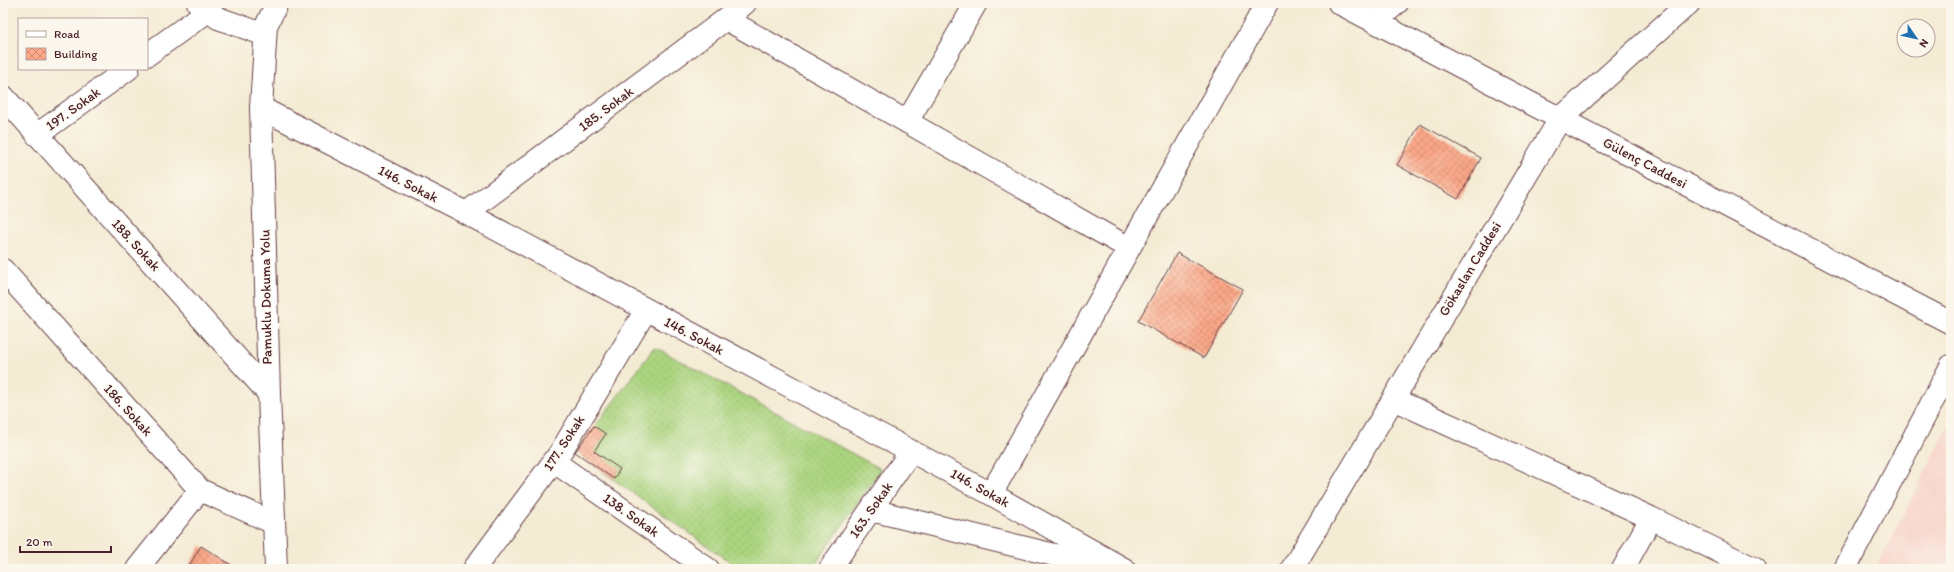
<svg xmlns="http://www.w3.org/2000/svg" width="1954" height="572" viewBox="0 0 1954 572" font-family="Itim,sans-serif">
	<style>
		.built { fill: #f7d1c9 }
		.grass { fill: url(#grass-dots); stroke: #7a7a55 }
		.building { fill: url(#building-cross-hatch) }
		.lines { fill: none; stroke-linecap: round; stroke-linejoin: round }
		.minor-casing { stroke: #643e44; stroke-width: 24 }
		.major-casing { stroke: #643e44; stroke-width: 24 }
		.minor { stroke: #fff; stroke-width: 22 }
		.major { stroke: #fff; stroke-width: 22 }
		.labels { text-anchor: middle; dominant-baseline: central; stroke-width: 3; stroke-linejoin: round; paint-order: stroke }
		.street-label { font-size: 14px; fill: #4a1f2b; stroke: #fbf7ec }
	</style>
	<defs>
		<pattern id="grass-dots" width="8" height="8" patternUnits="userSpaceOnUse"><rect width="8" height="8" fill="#abd47f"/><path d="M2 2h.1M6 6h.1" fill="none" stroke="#95b66e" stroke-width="1.8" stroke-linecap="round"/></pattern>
		<pattern id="building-cross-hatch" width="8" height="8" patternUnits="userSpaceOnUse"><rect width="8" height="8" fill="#fca889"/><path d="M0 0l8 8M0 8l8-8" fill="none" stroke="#ce8870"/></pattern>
	</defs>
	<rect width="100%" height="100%" fill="#fbf7ec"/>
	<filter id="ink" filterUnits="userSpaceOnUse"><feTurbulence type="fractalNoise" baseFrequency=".025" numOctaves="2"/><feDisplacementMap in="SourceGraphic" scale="8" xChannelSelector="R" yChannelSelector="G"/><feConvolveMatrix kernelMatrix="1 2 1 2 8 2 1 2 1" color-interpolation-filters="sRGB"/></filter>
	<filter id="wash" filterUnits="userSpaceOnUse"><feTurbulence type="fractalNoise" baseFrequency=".012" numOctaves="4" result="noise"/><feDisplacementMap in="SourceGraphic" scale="16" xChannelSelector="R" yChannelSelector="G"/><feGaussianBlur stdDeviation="0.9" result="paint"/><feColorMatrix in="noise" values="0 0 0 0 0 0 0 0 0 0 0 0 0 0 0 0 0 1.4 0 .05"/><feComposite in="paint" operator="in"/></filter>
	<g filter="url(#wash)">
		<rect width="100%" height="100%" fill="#f4ebd4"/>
		<path class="built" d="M1951 421V569H1876Z"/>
		<path class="grass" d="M655 347 881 469 812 569H740L575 452Z"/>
		<g id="blocks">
			<path class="building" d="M1420 124 1481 158 1458 199 1397 165Z
				M1177 253 1243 289 1204 358 1138 321Z
				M594 426 606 434 594 451 620 469 614 479 575 452Z
				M201 546 238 569H187Z"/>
		</g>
	</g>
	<g filter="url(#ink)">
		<use href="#blocks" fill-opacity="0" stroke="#643e44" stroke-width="1"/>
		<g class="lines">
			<g class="minor-casing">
				<path id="minor" d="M198 3 218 18 265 35
					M1339 3 1951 323
					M726 19 1129 248
					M1375 22 1397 3
					M147 55 208 11
					M3 96 269 394
					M261 108 466 213 991 494 1124 569
					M907 122 976 3
					M37 135 128 69
					M466 213 726 19 745 3
					M3 270 200 490 274 523
					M1393 399 1651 518 1755 569
					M553 461 708 569
					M991 494 1267 3
					M871 510 1107 568
					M137 569 200 490
					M474 569 560 453 646 310
					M830 569 911 451
					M1292 569 1560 119 1689 3
					M1623 569 1651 518
					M1845 569 1951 366"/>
			</g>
			<g class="major-casing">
				<path id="major" d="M276 569 269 394 261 108 266 26 277 3"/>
			</g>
			<use href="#minor" class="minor"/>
			<use href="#major" class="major"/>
		</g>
	</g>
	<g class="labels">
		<g class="street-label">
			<text transform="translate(73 109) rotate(-36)">197. Sokak</text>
			<text transform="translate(606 109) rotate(-37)">185. Sokak</text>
			<text transform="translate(1645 163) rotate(28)">Gülenç Caddesi</text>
			<text transform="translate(408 184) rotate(27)">146. Sokak</text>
			<text transform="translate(136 245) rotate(48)">188. Sokak</text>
			<text transform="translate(1470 269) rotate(-59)">Gökaslan Caddesi</text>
			<text transform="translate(266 297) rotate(-91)">Pamuklu Dokuma Yolu</text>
			<text transform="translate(694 336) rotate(28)">146. Sokak</text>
			<text transform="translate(128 410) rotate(48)">186. Sokak</text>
			<text transform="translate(564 443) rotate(-57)">177. Sokak</text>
			<text transform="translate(980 488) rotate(29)">146. Sokak</text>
			<text transform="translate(871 510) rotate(-55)">163. Sokak</text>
			<text transform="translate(631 515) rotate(35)">138. Sokak</text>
		</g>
	</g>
	<rect width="1954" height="572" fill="none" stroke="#fbf7ec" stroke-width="16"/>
	<rect x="18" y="18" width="130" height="52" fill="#fbf7ec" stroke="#b4a19f"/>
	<rect x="26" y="31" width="20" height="6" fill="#ffffff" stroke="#b4a19f"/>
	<text x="54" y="38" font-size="12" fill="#4a1f2b">Road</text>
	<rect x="26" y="48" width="20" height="12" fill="url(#building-cross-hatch)" stroke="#b4a19f"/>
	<text x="54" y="58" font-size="12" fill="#4a1f2b">Building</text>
	<g transform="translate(1916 38) rotate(124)"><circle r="19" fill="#fbf7ec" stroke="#b4a19f"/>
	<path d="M0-3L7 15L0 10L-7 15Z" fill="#1f6fb2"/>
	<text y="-6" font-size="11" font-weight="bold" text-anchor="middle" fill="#4a1f2b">N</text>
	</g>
	<path d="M20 546v6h91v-6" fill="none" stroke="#4a1f2b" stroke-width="2"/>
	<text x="26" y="546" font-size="12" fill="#4a1f2b" stroke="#fbf7ec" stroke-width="3" paint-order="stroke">20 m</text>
</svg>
